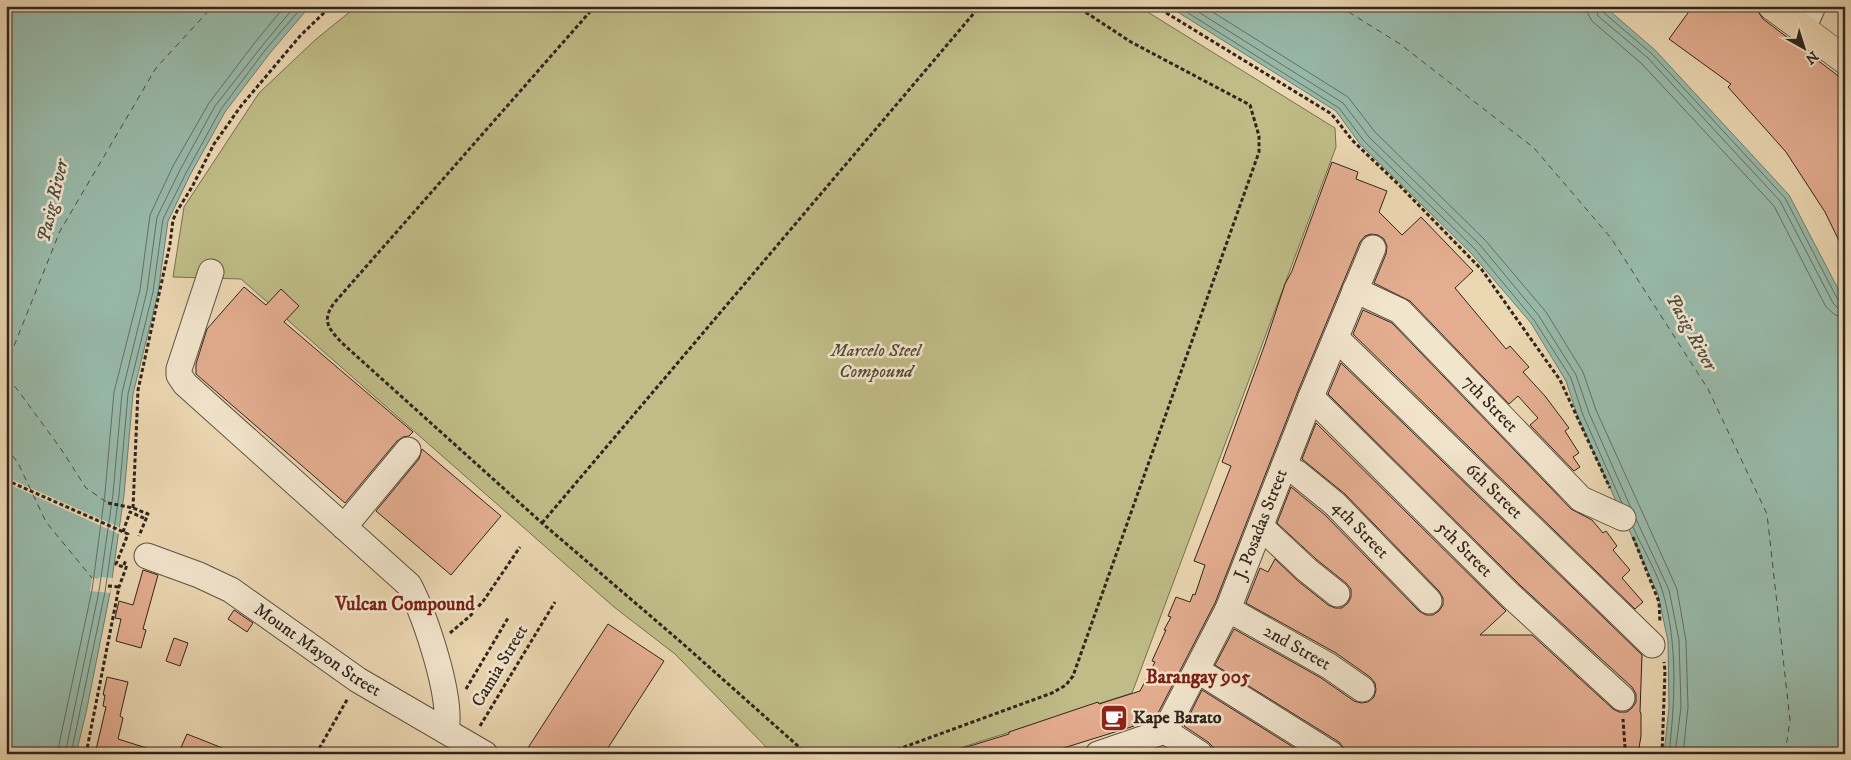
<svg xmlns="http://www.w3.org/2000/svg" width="1851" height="760" viewBox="0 0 1851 760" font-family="'IM FELL DW Pica',serif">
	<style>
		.green { fill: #bfbc87; stroke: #787052 }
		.water { fill: #98baaa; stroke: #6e7e72 }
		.pier { fill: #ebd7b2 }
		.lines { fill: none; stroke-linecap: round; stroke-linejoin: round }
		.shore { stroke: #647064; stroke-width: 1 }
		.ferry { stroke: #4a4a40; stroke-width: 1; stroke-dasharray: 6 5; stroke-linecap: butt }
		.building { fill: #e4ad90; stroke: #30251d }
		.minor-casing { stroke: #5f5242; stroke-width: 27 }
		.major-casing { stroke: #30251d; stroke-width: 29 }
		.path { stroke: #30251d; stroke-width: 3; stroke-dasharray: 4 2.5; stroke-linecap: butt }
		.minor { stroke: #f2e5cd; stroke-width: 25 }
		.major { stroke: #ebd7b2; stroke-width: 28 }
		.labels { text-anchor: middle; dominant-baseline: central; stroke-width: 5; stroke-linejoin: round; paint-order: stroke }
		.park-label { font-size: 18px; font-style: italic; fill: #544b38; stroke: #f2e5cd }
		.street-label { font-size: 18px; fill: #30251d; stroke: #f2e5cd }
		.poi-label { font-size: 18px; font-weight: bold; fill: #30251d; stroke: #f2e5cd; text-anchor: start }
		.water-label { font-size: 19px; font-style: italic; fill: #4a4a40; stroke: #f2e5cd }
		.neighbourhood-label { font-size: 19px; font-weight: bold; fill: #7a1f14; stroke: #f2e5cd }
	</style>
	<rect width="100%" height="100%" fill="#ebd7b2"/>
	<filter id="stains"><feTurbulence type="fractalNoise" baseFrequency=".004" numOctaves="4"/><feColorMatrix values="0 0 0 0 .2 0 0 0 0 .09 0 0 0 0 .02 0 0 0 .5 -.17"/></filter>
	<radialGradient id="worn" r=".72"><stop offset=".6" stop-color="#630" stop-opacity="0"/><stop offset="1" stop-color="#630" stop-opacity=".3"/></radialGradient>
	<path class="green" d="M357 6H1138L1335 128 1336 147 1132 693 941 754H773L675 654 614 607 241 279 173 277 184 207 259 93 315 40Z"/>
	<path class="water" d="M6 6H310L270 53 225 112 190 175 168 221 158 293 133 394 124 495 110 593 86 713 76 754H6Z
		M1168 6H1604L1655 50 1789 195 1845 302V754H1664L1669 707 1668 641 1658 594 1578 417 1566 381 1531 323 1471 253 1360 144 1336 111Z"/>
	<path class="pier" d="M6 477 121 528 119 534 6 483Z
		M99 577 113 578 110 593 90 591 92 578 98 579Z"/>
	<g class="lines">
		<path class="shore" d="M1177 6 1339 108 1364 141 1475 249 1534 320 1571 378 1583 415 1622 503
			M1189 6 1343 103 1369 137 1480 245 1539 316 1576 375 1589 413 1631 508
			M1203 6 1348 97 1375 132 1485 240 1546 312 1583 372 1596 410 1677 589 1686 641 1688 707 1683 754
			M1587 6 1588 14 1592 21 1642 64 1774 206 1826 307 1835 315 1845 317
			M1595 6 1598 16 1648 58 1780 201 1833 303 1838 308 1845 309
			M1601 6 1603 12 1652 54 1785 198 1838 300 1845 303
			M1636 519 1669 590 1679 640 1681 707 1675 754
			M1633 527C1642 547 1657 572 1663 593 1678 645 1675 701 1669 754
			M57 754 92 590 105 493 114 392 140 290 150 215 173 166 209 103 256 41 285 6
			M65 754 99 591 113 494 122 393 147 291 157 217 180 170 215 106 262 46 295 6
			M71 754 105 592 119 495 128 394 153 292 163 219 186 173 221 109 266 49 303 6"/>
		<path class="ferry" d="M1339 6 1400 44 1534 148 1611 238 1708 389 1767 514 1790 720 1785 754
			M6 366 60 231 156 68 213 6
			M6 379 17 389 61 449 86 488 108 503
			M6 447 18 463 46 522 92 578"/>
	</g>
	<path class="building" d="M1693 6H1752L1757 10 1763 19 1845 81V253L1825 212 1786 152 1728 87 1731 84 1669 39Z
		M1332 162 1358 172 1356 179 1387 191 1379 212 1402 235 1421 217 1473 271 1455 288 1506 349 1510 346 1529 367 1523 372 1545 396 1569 428 1565 431 1579 453 1573 457 1580 467 1574 471 1530 425 1538 418 1518 396 1509 404 1410 301 1374 283 1386 254 1387 246 1384 239 1378 235 1371 234 1365 236 1360 242 1298 391 1215 603 1157 715 1131 724 1134 726 1131 727 1054 751 1055 754H958L957 750 1009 734V732L1098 702 1099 704 1140 691 1155 662 1152 661 1166 630H1164L1171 617 1168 616 1176 597 1190 602 1193 594 1195 595 1205 565 1194 561 1231 466 1222 462 1265 344 1285 284 1292 271Z
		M244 287 266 305 281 289 299 306 284 322 413 432 409 436 403 437 397 441 345 503 196 374V364L207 329Z
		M1363 310 1392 323 1571 509 1592 520 1603 533 1606 531 1617 546 1613 550 1630 570 1622 578 1643 602 1635 609 1353 334Z
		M1341 363 1642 655 1640 712 1641 713V736L1638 754H1345L1343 747 1339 742 1215 665 1234 629 1321 678 1354 701 1361 703 1368 702 1374 697 1376 690 1375 683 1370 677 1336 653 1246 603 1260 568 1268 572 1275 559 1298 581 1328 605 1335 608H1342L1348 603 1351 597V589L1346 583 1316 559 1277 523 1291 487 1325 515 1419 611 1426 615H1433L1439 611 1443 605V598L1439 591 1345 494 1302 459 1316 423 1506 611 1480 635H1532L1613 709 1619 712H1627L1632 708 1636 702V694L1632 687 1521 586 1328 394Z
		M422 449 501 516 451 575 376 511 419 459Z
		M143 570 158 575 143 629 146 630 141 648 116 641 121 619 115 618 119 601 133 605Z
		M234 610 253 623 247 632 228 619Z
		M608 624 664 661 604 754H524Z
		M174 638 188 643 180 666 166 661Z
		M107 677 128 682 120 716 123 718 118 739 153 750V754H95L106 707 103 706 105 695H103Z
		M1202 690 1304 754H1214L1213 747 1208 742 1184 726Z
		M187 734 235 753V754H178Z"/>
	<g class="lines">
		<g class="minor-casing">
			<g id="minor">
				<path d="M1803 29 1813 6"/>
				<path d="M211 272 179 369V375L185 384 409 585C425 616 453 697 446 731"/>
				<path id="s1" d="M1355 290 1400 311 1581 499 1623 518"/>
				<path id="s2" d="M1336 338 1652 645"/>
				<path id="s3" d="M1311 397 1511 596 1622 698"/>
				<path id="s4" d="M1284 466 1297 473 1335 504 1429 601"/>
				<path d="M344 527 408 450"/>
				<path d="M1261 527 1307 570 1337 594"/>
				<path id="s5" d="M147 556 199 575 231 590 358 680 485 754"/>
				<path id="s6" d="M1228 609 1329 666 1362 689"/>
				<path d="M1197 670 1331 754"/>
				<path d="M1165 731 1200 754"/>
				<path id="s7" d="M1098 754 1165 731 1228 609 1311 397 1373 248"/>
			</g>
		</g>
		<g class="major-casing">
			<path id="major" d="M1772 6 1845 60"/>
		</g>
		<path class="path" d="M595 6 335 302C321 320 328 328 342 343L542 523 682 643 807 754
			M1155 6 1330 113 1335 118 1352 140 1399 185 1482 270 1560 380 1610 488
			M6 480 128 534 116 564 123 567 126 560
			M108 503 133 508 148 514 139 536
			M133 508 138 390 170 244 173 220 177 211 192 187 214 144 241 106 300 36 331 6
			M542 523 980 6
			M123 532 130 512 146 519
			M1633 537 1659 602 1660 623
			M108 586 119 587
			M450 633 470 616 484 600 520 547
			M466 689 508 618
			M480 726 555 602
			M86 754 119 587 127 565
			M316 754 348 698
			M885 754 1052 693 1066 685 1073 676 1259 152V136L1250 105 1131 42 1076 6
			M1622 754 1625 748 1623 719
			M1662 754 1665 671 1664 662"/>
		<use href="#minor" class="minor"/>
		<use href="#major" class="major"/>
	</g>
	<defs>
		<g id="cafe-square" transform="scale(1.4375)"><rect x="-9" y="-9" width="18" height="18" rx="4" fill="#8f2418" stroke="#f2e5cd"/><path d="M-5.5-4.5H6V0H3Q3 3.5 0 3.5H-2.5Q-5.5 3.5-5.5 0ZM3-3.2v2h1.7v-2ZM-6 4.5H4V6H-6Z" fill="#fff"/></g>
	</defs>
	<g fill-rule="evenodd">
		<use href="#cafe-square" x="1114" y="718"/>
	</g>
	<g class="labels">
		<g class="park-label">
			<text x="876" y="351">Marcelo Steel<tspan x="876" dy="21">Compound</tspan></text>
		</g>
		<g class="street-label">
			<text stroke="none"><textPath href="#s1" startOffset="179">7th Street</textPath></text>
			<text stroke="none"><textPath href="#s2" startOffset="220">6th Street</textPath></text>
			<text stroke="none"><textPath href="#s7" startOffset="299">J. Posadas Street</textPath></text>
			<text stroke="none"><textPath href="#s4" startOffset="100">4th Street</textPath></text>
			<text stroke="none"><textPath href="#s3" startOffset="216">5th Street</textPath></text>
			<text stroke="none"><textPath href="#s6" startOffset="79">2nd Street</textPath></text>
			<text stroke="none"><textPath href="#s5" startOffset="196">Mount Mayon Street</textPath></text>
			<text transform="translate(500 666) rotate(-59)">Camia Street</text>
		</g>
		<g class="poi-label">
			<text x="1133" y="718">Kape Barato</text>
		</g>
		<g class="water-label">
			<text transform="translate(53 201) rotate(-77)">Pasig River</text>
			<text transform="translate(1691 332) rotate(61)">Pasig River</text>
		</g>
		<g class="neighbourhood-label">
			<text x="405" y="604">Vulcan Compound</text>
			<text x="1198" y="677">Barangay 905</text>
		</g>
	</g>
	<rect width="1851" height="760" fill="none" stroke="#ebd7b2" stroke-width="25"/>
	<rect x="8" y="8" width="1836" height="745" fill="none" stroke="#30251d" stroke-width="2.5"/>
	<rect x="12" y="12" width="1826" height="735" fill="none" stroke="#30251d"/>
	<g transform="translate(1804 48) rotate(141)" stroke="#f2e5cd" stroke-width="4" paint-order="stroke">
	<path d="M0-4L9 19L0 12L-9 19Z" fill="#30251d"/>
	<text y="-8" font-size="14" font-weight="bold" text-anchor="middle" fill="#30251d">N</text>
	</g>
	<rect width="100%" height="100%" filter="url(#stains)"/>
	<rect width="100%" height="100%" fill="url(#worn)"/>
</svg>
